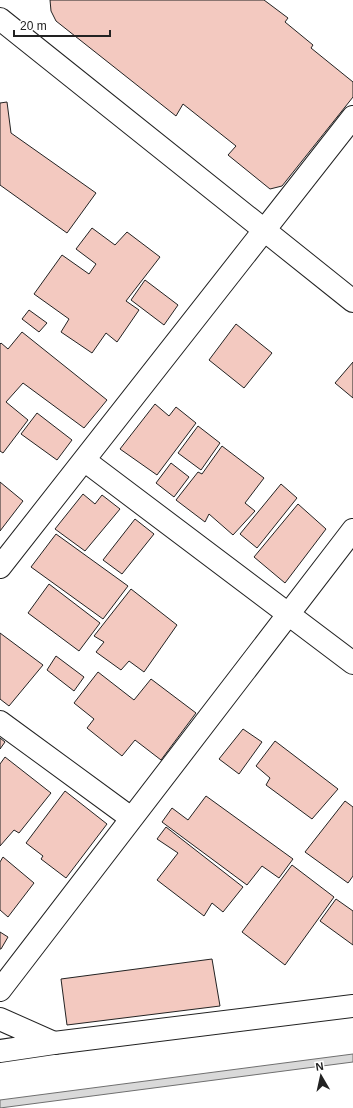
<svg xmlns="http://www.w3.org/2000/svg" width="353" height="1108" viewBox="0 0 353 1108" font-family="Helvetica,sans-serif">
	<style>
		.water { fill: #d9d9d9; stroke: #6f6f6f }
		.building { fill: #f3c9c0; stroke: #222 }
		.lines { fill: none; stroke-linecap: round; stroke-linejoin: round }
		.minor-casing { stroke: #222; stroke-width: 24 }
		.tertiary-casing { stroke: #222; stroke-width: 24 }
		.minor { stroke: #fff; stroke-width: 22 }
		.tertiary { stroke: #fff; stroke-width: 22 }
	</style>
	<rect width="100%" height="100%" fill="#fff"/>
	<path class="water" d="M353 1054V1062L0 1108V1100Z"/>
	<path class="building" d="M50 0H264L288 18 285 22 313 45 311 48 353 82V97L282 186 270 189 228 155 236 146 183 104 176 116 56 21 51 11Z
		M7 102 11 133 96 193 67 233 0 185V103Z
		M92 228 115 245 127 232 160 257 126 301 139 310 117 342 106 333 92 353 61 332 69 319 34 294 62 255 89 274 96 264 76 249Z
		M145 280 178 305 164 325 131 300Z
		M29 310 47 323 39 332 22 319Z
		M236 324 272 353 244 388 209 360Z
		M22 332 107 400 84 428 23 383 6 402 28 420 3 453 0 451V344L1 343 8 349Z
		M353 362V398L335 383Z
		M155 404 169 416 176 407 196 423 157 475 120 449Z
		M37 413 72 440 57 460 21 434Z
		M198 426 220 443 201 470 178 453Z
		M222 446 264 478 245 503 255 511 233 535 209 514 205 522 176 500 198 472 202 474Z
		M171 463 189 477 174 497 156 483Z
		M0 482 23 501 0 531Z
		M281 484 297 498 257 548 240 534Z
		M83 494 95 504 102 495 120 509 85 551 55 529Z
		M298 504 326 529 285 583 254 557Z
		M135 519 154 534 122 574 103 560Z
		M56 534 128 586 103 619 31 567Z
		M49 584 100 623 79 651 28 613Z
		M131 589 177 625 144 672 129 661 121 670 96 652 104 642 94 636Z
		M0 633 43 665 9 706 0 699Z
		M56 656 84 677 74 691 47 670Z
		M98 672 134 700 151 679 196 713 161 760 135 740 122 756 87 728 94 719 74 703Z
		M243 729 262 742 239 774 219 759Z
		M0 738 5 742 0 749Z
		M275 741 338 789 312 819 266 785 270 778 256 766Z
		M5 757 51 793 19 833 14 830 0 846V764Z
		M65 791 107 824 66 878 41 859 43 856 26 843Z
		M206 796 293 859 279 878 262 866 247 885 162 822 172 808 188 820Z
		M345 801 353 807V876L348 883 305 852Z
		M166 827 243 887 223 912 212 903 204 916 157 880 178 853 157 839Z
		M3 857 34 883 8 917 0 910V862Z
		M292 865 334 897 285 965 242 932Z
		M336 899 353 911V945L320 921Z
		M0 932 8 937 1 949H0Z
		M212 959 220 1006 67 1025 61 979Z"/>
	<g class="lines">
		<g class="minor-casing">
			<path id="minor" d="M84 460 353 663
				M0 567 353 117
				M0 722 131 818
				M0 990 353 530
				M0 1019 54 1043
				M0 1051 54 1043"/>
		</g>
		<g class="tertiary-casing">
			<path id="tertiary" d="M0 19 353 301
				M54 1043 353 1006"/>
		</g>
		<use href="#minor" class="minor"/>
		<use href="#tertiary" class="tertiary"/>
	</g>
	<g transform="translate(321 1076) rotate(351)" stroke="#ffffff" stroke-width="3" paint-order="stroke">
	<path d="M0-3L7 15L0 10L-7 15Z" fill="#222222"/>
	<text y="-6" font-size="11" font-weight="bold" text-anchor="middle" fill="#222222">N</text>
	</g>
	<path d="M14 30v6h96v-6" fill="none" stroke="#222222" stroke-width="2"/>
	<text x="20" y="30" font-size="12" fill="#222222" stroke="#ffffff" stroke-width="3" paint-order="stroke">20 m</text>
</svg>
